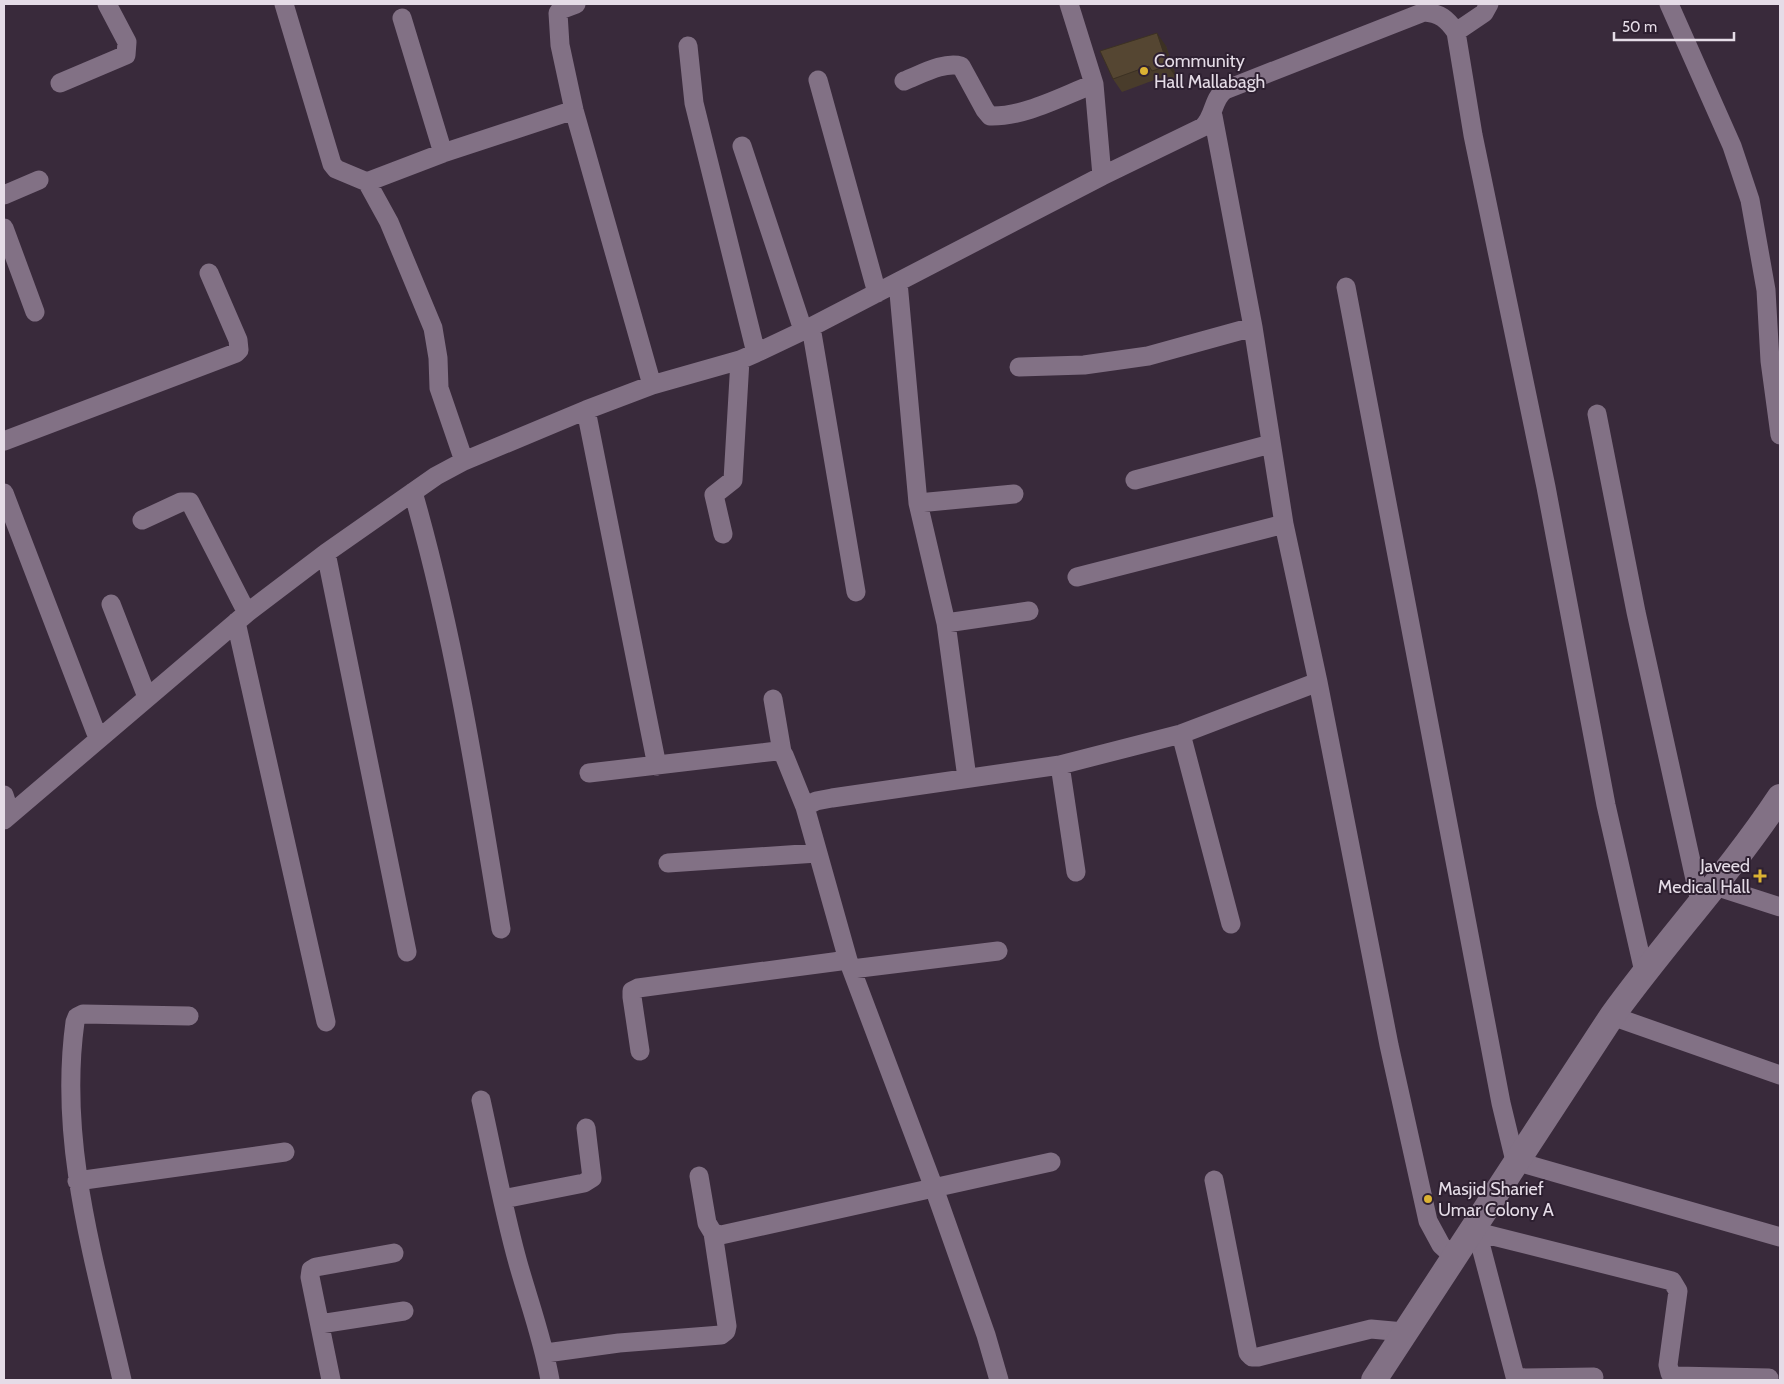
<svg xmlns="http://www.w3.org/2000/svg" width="1784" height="1384" viewBox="0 0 1784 1384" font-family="Cabin,sans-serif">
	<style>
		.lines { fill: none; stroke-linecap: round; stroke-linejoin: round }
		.street { stroke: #827185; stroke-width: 19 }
		.secondary { stroke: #827185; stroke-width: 26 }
		.wall { fill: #493c2b }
		.shaded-wall { fill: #3c3123 }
		.building { fill: #554632; stroke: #3c3123 }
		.poi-dot { fill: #dbb233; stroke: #2e2031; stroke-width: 2 }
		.labels { text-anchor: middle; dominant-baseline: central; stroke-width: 4; stroke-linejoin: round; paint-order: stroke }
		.poi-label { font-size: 18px; fill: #e5dce7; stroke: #2e2031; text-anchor: start }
	</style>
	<rect width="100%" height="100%" fill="#392a3b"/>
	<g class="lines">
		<path class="street" d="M284 4 332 164 336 169 367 182 389 222 433 328 438 358 439 388 464 461
			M576 4 560 10 558 13 560 45 574 110 652 385
			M1069 4 1094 84 1102 176
			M1669 4 1732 146 1750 200 1766 290 1770 361 1780 435
			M402 18 443 153
			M1456 32 1484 13 1489 4
			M688 46 694 103 756 353
			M818 80 877 293
			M904 81C920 75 944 61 961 66L985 110 990 116C1025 117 1062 96 1094 84
			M60 83 126 55 127 42 107 4
			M1213 116 1253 327 1284 524 1318 682 1389 1045 1428 1221 1441 1245 1453 1256
			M742 146 803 330
			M367 182 443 153 574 110
			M4 195 39 180
			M4 228 35 312
			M898 282 918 503 946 623 967 778
			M1346 287 1501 1103 1515 1161 1780 1237
			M811 327 856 592
			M1019 367 1084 365 1148 356 1253 327
			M586 410 657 766
			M1597 414 1636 612 1700 902
			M4 441 236 353 239 350 238 340 209 273
			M1135 480 1271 444
			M413 492C454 635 477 782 501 929
			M4 493 98 738
			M918 503 1014 494
			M142 520 181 502H190L247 613
			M723 534 714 495 733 480 740 360
			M326 553 407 952
			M1077 577 1284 524
			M111 604 147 697
			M236 622 326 1022
			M946 623 1029 611
			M773 699 782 752
			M1181 734 1231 924
			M1060 765 1076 872
			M589 773 777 751 784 755 805 807 848 960 934 1188 986 1335 999 1380
			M4 795 10 813
			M805 807 816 801 832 798 1060 765 1181 734 1318 682
			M4 820 247 613 326 553 436 476 464 461 586 410 652 385 740 360 756 353 811 327 1102 176 1203 127C1215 116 1212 99 1225 90L1424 12C1440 13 1447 19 1456 32L1473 135 1546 487 1606 805 1644 972
			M668 863 817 853
			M1715 886 1780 907
			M852 969 998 951
			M1612 1016 1780 1075
			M640 1051 632 997V991L638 988 848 960
			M481 1100C493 1154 503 1209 518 1263 529 1302 543 1340 550 1380
			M699 1176 707 1223 713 1233 721 1235 1051 1162
			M1214 1180 1248 1353 1252 1357H1258L1371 1329 1404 1332
			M77 1181 285 1152
			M503 1199 584 1183 592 1178 586 1128
			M1475 1224 1516 1380
			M1477 1232 1672 1281 1678 1291 1668 1365 1670 1373 1676 1376 1769 1378
			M320 1324 404 1311
			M546 1353 619 1343 721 1335 726 1331 727 1326 713 1233
			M1516 1378 1594 1377
			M122 1380C95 1262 58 1144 75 1022L77 1017 83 1014 189 1016
			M331 1380 310 1277 311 1270 316 1267 394 1253"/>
		<path class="secondary" d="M1374 1380 1612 1016C1666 941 1729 874 1780 797"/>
	</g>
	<path class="wall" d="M1166 46 1177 79 1161 84 1157 79 1122 92 1113 79Z"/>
	<path class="shaded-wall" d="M1157 33 1166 46 1177 79 1168 66Z"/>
	<path class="building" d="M1157 33 1168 66 1152 71 1149 66 1113 79 1100 51Z"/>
	<g class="poi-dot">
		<circle cx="1144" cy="71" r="5"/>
		<path d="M1757.5 868.5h5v5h5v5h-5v5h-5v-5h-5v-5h5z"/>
		<circle cx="1428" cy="1199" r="5"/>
	</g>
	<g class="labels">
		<g class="poi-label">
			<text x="1154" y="61">Community<tspan x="1154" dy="21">Hall Mallabagh</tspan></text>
			<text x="1750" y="866" text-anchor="end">Javeed<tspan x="1750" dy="21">Medical Hall</tspan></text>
			<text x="1438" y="1189">Masjid Sharief<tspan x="1438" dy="21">Umar Colony A</tspan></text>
		</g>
	</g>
	<rect width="1784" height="1384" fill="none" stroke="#e5dce7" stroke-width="10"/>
	<path d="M1614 32v8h120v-8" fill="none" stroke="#e5dce7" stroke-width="2.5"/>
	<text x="1622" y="32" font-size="15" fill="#e5dce7" stroke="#2e2031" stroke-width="4" paint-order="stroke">50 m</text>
</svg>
